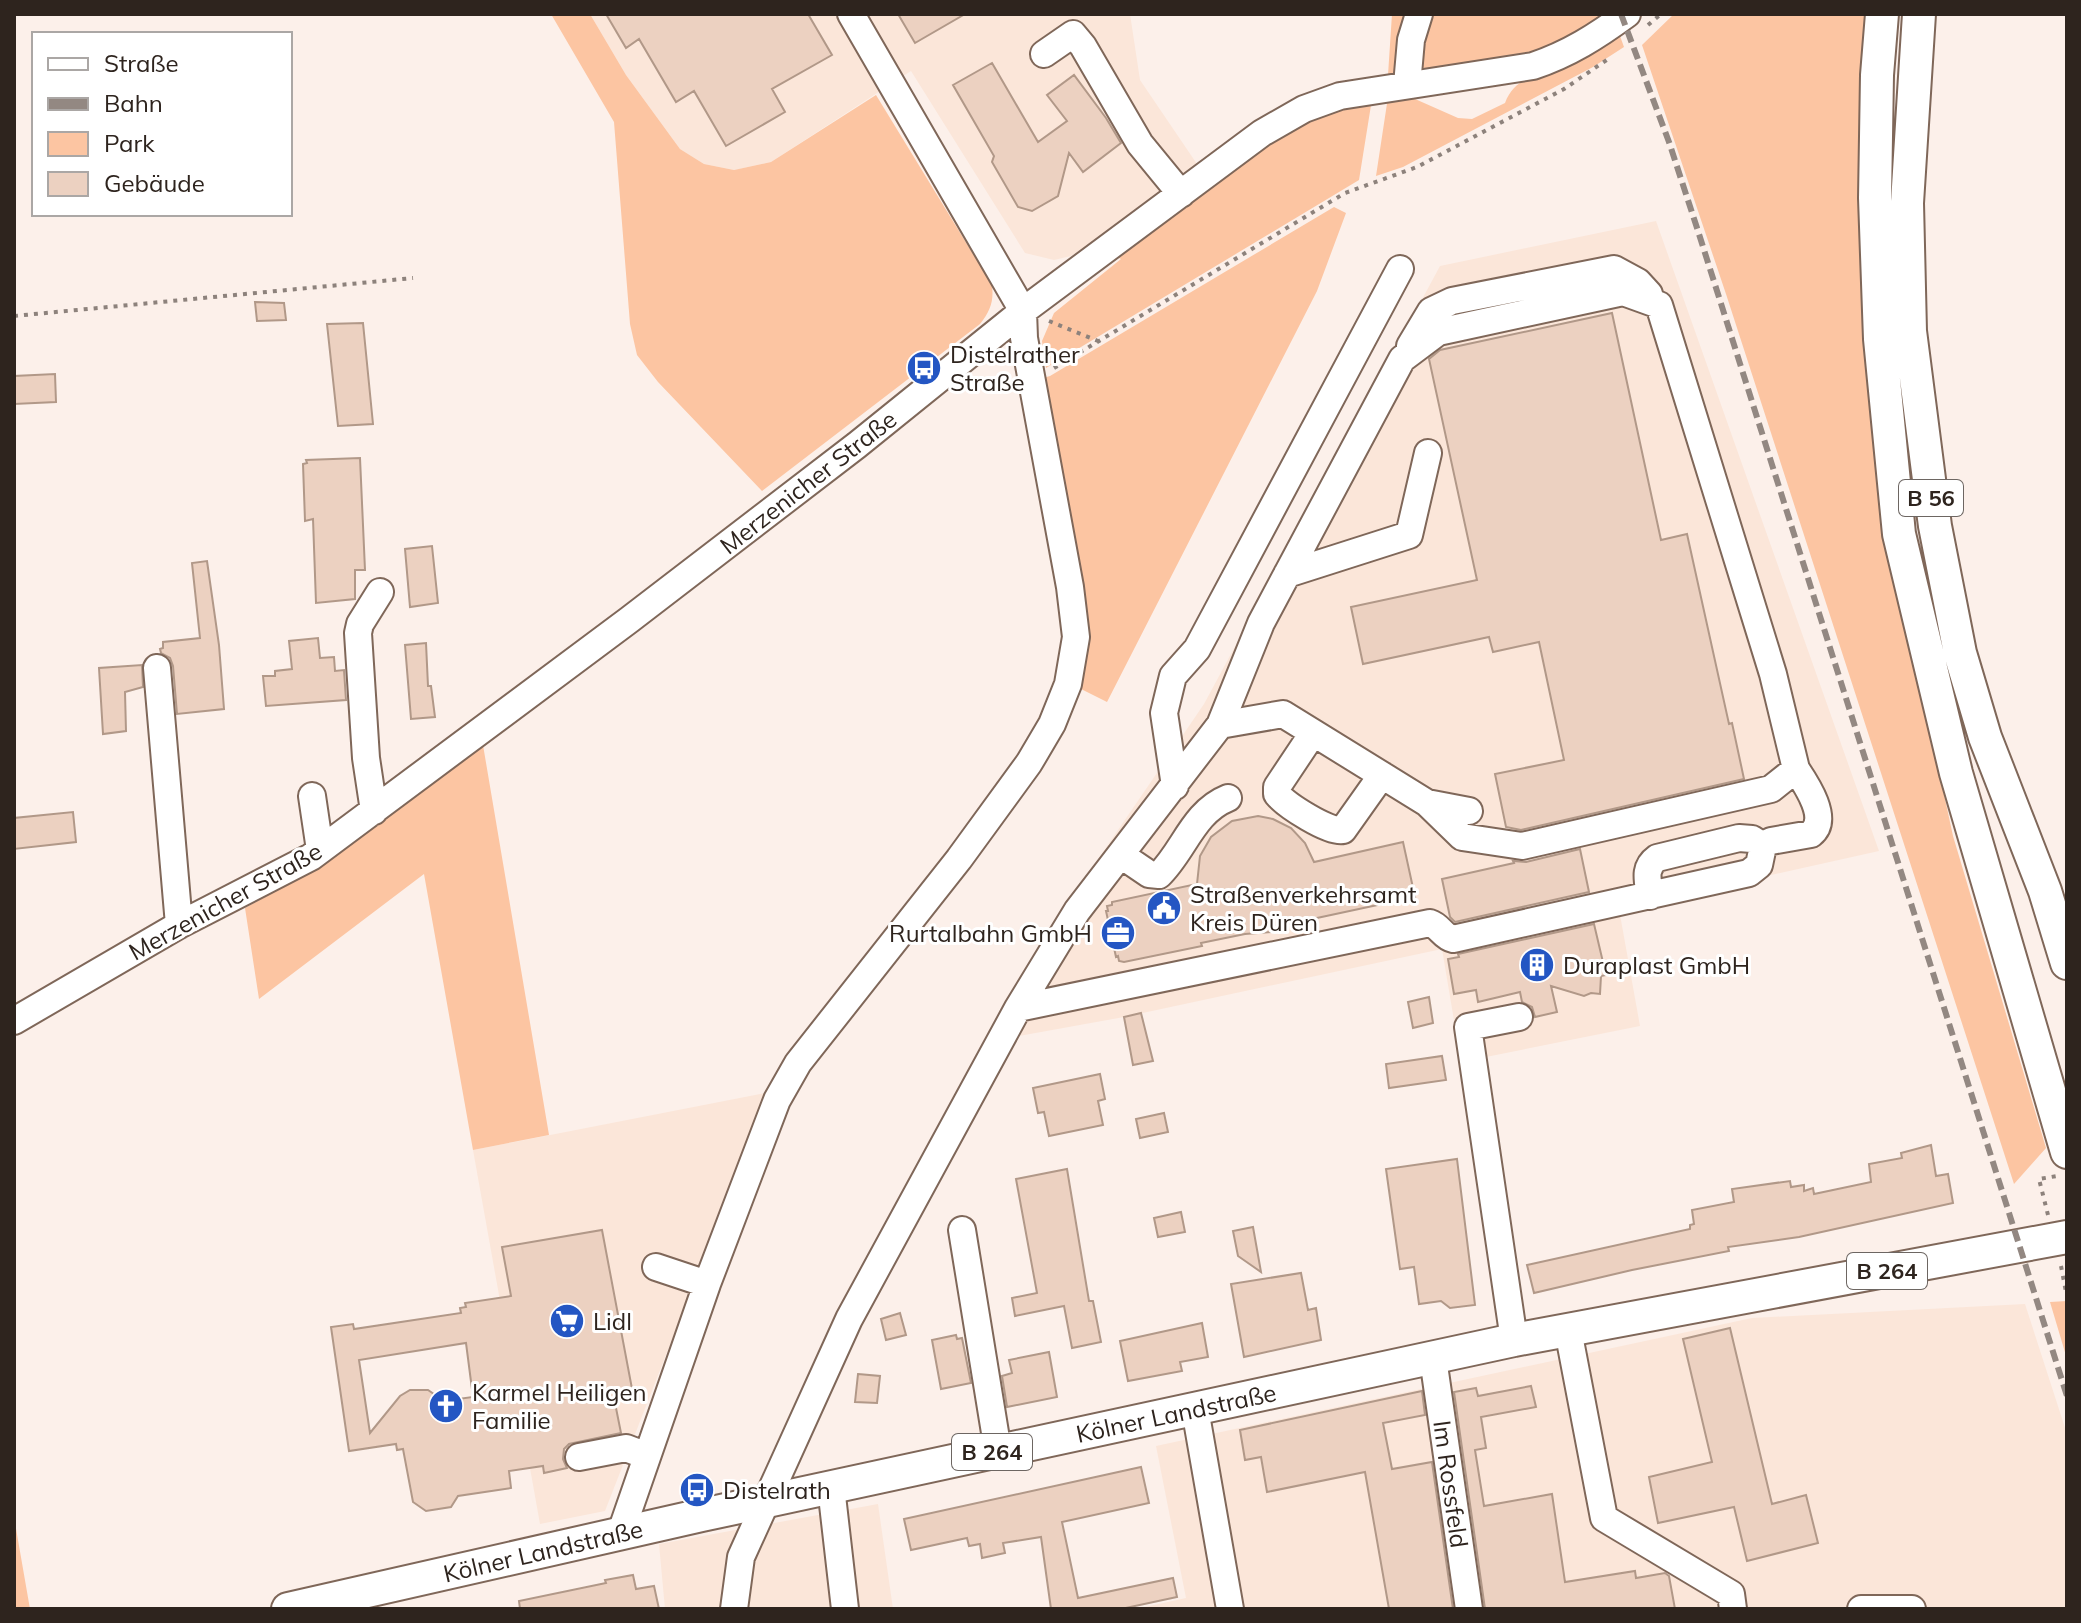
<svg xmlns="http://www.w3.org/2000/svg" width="2081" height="1623" viewBox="0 0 2081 1623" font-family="Mulish,sans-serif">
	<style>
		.built { fill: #fbe6d9 }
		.green { fill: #fcc5a2 }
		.building { fill: #ecd1c1; stroke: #b19888; stroke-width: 2; fill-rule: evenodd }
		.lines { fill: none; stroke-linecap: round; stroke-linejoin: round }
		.minor-casing { stroke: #7f6759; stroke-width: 30 }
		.major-casing { stroke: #7f6759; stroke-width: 36 }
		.path { stroke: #8d827c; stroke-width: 4; stroke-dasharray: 4 6; stroke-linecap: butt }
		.minor { stroke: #fff; stroke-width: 26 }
		.major { stroke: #fff; stroke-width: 32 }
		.rail { stroke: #938882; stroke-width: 6; stroke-dasharray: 12 6; stroke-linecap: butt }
		.labels { text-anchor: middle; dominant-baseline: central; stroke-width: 6; stroke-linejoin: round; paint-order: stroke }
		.shield { fill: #fff; stroke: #6d6662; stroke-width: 2 }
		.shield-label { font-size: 22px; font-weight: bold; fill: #2e241e }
		.poi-label { font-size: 24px; fill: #2e241e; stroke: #fff; text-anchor: start }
		.street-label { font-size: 24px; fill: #2e241e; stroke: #fff }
	</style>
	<rect width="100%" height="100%" fill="#fcf0ea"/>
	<path class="built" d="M590 14H1130L1140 80 1197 164 1113 229 1071 256 1054 260 1025 253 911 71 771 162 734 170 704 164 680 149 626 75Z
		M1656 221 1879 851 1619 909 1640 1026 1461 1062 1442 949 1124 1017 1019 1036 996 1024 1073 896 1204 704 1440 266Z
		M765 1093 764 1104 605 1511 540 1524 473 1150Z
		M2025 1304 2067 1434V1609H1136L1186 1598 1156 1446 1752 1318Z
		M878 1504 893 1609H665L659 1544Z"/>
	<path class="green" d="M551 14H590L626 75 680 149 704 164 734 170 771 162 876 95 992 285C994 302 990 311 980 324L762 491 658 382 637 355 630 324 614 122Z
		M1392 14H1609L1536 54 1388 75Z
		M1674 14H1867L1859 185 1862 299 1879 443 1930 729 1953 836 2046 1148 2014 1184 1726 294 1642 45Z
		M1620 36 1624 47 1593 67 1403 167 1376 176 1388 97 1406 95 1458 118 1472 119 1505 103C1516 74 1543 75 1569 65 1587 58 1604 47 1620 36Z
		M1372 99 1359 180 1046 368 1042 341 1054 313 1121 259 1115 256 1290 128 1332 107Z
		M1334 207 1346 213 1317 291 1107 702 1081 689 1087 643 1043 378 1050 376Z
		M483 745 549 1135 473 1150 424 874 259 999 245 908 325 863Z
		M2067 1301V1359L2050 1302Z
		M14 1517 30 1609H14Z"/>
	<path class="building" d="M606 14H808L832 55 772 89 785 112 726 146 694 91 676 102 639 39 626 48Z
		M898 14H965L915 43Z
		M992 63 1038 142 1067 121 1047 95 1074 75 1106 118 1121 143 1083 172 1069 153 1058 196 1032 211 1018 207 992 162 994 156 953 85Z
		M255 302 284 303 286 320 257 321Z
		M1612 313 1661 540 1687 534 1729 724 1732 723 1744 779 1521 830 1506 827 1495 774 1564 760 1539 642 1493 652 1489 637 1363 664 1351 607 1477 580 1429 359 1440 350Z
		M363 323 373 424 338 426 327 324Z
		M55 374 56 402 14 404V376Z
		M360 458 365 570H355V599L316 603 313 519 305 521 303 464 307 463 306 460Z
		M432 546 438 603 410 607 405 549Z
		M207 561 219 645 224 709 177 714 173 666 170 658 161 653 160 649 163 648V642L200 638 192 563Z
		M318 638 320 658 334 657 335 671 344 670 346 700 266 706 263 676H275V671L292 669 289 641Z
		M426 643 428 686H431L435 717 411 719 405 645Z
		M142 665 143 687 125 692 126 731 103 734 99 668Z
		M73 812 76 842 14 849V818Z
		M1258 816 1273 819 1291 828 1305 843 1314 862 1403 842 1415 897 1289 924 1271 932 1245 934 1201 943 1202 946 1124 962 1119 961 1118 956 1116 957 1106 911H1108L1107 906 1112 905V902L1197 884 1200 856 1211 837 1232 821Z
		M1580 849 1589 892 1455 922 1450 917 1442 879 1514 863 1513 861 1526 862Z
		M1594 924 1606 975 1601 976 1600 994 1591 993 1584 996 1551 986 1557 1012 1535 1017 1532 1007 1522 1002 1520 992 1478 1002 1476 990 1454 994 1448 959 1459 957 1458 954Z
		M1429 997 1433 1023 1413 1028 1408 1002Z
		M1141 1013 1153 1061 1133 1065 1124 1017Z
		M1442 1056 1446 1080 1389 1088 1386 1064Z
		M1100 1074 1105 1099 1098 1101 1103 1125 1049 1136 1044 1112 1038 1113 1033 1088Z
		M1164 1113 1168 1132 1140 1138 1136 1119Z
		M1931 1145 1936 1176 1948 1174 1953 1203 1799 1237 1728 1247 1729 1251 1632 1270 1534 1293 1527 1265 1690 1229V1225L1694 1224 1692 1210 1734 1202 1732 1189 1790 1181 1791 1187 1804 1185V1191L1813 1188 1814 1194 1871 1182 1869 1164 1902 1158 1901 1153Z
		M1457 1159 1475 1305 1450 1308 1441 1301 1419 1304 1414 1267 1400 1269 1386 1169Z
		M1067 1169 1089 1301H1093L1101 1342 1072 1348 1064 1306 1015 1316 1012 1298 1037 1293 1016 1179Z
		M1181 1212 1185 1232 1158 1237 1154 1218Z
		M1253 1227 1261 1272 1238 1256 1233 1231Z
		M602 1230 633 1394 614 1398 621 1433 569 1444 564 1449 563 1459 567 1468 544 1473 543 1466 509 1471 511 1488 458 1496 451 1507 426 1511 413 1502 403 1449 397 1450 396 1444 349 1451 331 1327 353 1324 354 1329 461 1313 460 1308 466 1307 465 1303 511 1296 502 1247ZM466 1343 473 1397 444 1401 428 1390H410L400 1396 370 1433 359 1360Z
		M1301 1273 1308 1310 1316 1308 1321 1340 1244 1357 1231 1284Z
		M900 1313 906 1335 886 1340 881 1319Z
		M1202 1323 1208 1357 1180 1362 1182 1371 1128 1381 1120 1341Z
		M1730 1328 1772 1504 1806 1495 1818 1543 1747 1561 1734 1507 1658 1523 1649 1477 1712 1462 1683 1339Z
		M956 1335 957 1339 962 1338 971 1383 941 1389 932 1340Z
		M1049 1352 1057 1397 1007 1407 1002 1376 1012 1373 1009 1360Z
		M858 1374 880 1376 877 1403 855 1402Z
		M1531 1386 1536 1407 1481 1417 1486 1448 1475 1450 1484 1506 1552 1494 1565 1582 1635 1571 1636 1578 1665 1573 1669 1576 1675 1609H1485L1454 1392 1476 1388 1478 1396Z
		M1422 1391 1425 1415 1383 1423 1392 1469 1432 1462 1453 1609H1389L1365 1472 1267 1492 1261 1457 1245 1460 1240 1430Z
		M1141 1467 1149 1503 1062 1522 1078 1598 1173 1578 1177 1597 1121 1609H1051L1041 1537 1003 1543 1005 1553 982 1558 980 1544 969 1546 967 1538 911 1550 904 1519Z
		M633 1575 636 1589 654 1586 659 1609H520L519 1601 606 1583 605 1580Z"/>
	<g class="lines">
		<g class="minor-casing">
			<path id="minor" d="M1044 54 1073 34 1083 46 1140 144 1181 194
				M1407 85 1411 40 1419 14
				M1410 346 1431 311 1452 301 1614 269 1638 282 1649 294
				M1287 574 1409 535 1428 453
				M157 668 179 925
				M1220 725 1261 623 1402 359 1438 332 1623 292 1659 305 1773 674 1796 769 1771 789 1522 846 1462 837 1427 803
				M1313 733 1277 787V794C1286 805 1329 833 1343 830L1382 775
				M1175 786 1164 713 1173 676 1197 649 1400 269
				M312 796 320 850
				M374 811 366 758 358 633 360 624 380 592
				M1763 846 1771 841 1811 834C1830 819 1806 784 1796 769
				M1121 855 1149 874 1159 875C1184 851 1193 812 1228 798
				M1650 896C1648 881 1643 868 1657 858L1739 838 1752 839 1763 846
				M1018 1008 1430 923C1440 926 1443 937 1453 939L1749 873 1759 865 1763 846
				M14 1021 179 925 311 857 629 620 857 445 1023 311 1262 133 1304 109 1340 96 1533 66C1569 54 1597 36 1627 14
				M962 1230 998 1451
				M656 1267 707 1284
				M1568 1330 1604 1518 1731 1594 1733 1609
				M1514 1340 1468 1027 1519 1017
				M1433 1358 1469 1609
				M1195 1409 1230 1609
				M579 1457 626 1448 647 1456
				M831 1487 845 1609
				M621 1532 707 1284 777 1100 798 1063 959 859 1029 763 1052 724 1068 684 1076 637 1070 587 1024 338 1023 311 851 14
				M734 1609 741 1557 849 1319 1018 1008 1077 911 1220 725 1283 714 1427 803 1469 811
				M1861 1609H1912"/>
		</g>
		<g class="major-casing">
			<path id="major" d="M1882 14 1877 75 1875 198 1880 339 1899 534 1956 773 2067 1152
				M1919 14 1907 203 1910 331 1935 526 1960 653 1985 737 2045 891 2067 963
				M288 1609 702 1515 1514 1340 2067 1237"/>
		</g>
		<path class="path" d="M1648 25 1661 14
			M14 316 413 278
			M1049 321 1098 341
			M1054 368 1345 193 1417 167 1564 89 1611 57
			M2048 1215 2039 1179 2057 1176
			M2061 1266 2066 1292"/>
		<use href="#minor" class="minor"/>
		<use href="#major" class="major"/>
		<path class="rail" d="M1621 14 1669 142 1698 231 2067 1396"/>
	</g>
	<defs>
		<g id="bus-disc" transform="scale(1.8)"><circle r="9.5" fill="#2456c3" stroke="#fff"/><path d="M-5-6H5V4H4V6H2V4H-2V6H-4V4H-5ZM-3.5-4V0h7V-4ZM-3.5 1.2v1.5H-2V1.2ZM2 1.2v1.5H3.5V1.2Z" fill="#fff"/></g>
		<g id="civic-disc" transform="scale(1.8)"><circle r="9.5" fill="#2456c3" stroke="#fff"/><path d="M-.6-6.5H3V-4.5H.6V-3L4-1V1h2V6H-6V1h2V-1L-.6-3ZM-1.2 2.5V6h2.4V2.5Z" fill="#fff"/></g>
		<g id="office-disc" transform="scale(1.8)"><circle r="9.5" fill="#2456c3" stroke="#fff"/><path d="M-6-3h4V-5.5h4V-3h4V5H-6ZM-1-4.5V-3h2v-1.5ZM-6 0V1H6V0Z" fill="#fff"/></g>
		<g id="building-disc" transform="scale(1.8)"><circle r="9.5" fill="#2456c3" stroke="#fff"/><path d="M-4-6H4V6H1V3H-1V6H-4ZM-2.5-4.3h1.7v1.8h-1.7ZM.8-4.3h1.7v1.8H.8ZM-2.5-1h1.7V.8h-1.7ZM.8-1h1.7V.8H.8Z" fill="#fff"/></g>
		<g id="supermarket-disc" transform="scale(1.8)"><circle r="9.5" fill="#2456c3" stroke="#fff"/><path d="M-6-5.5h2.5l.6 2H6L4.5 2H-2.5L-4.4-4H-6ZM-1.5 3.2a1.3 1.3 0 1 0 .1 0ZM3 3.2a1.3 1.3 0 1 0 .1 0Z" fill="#fff"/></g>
		<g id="church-disc" transform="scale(1.8)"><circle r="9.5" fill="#2456c3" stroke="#fff"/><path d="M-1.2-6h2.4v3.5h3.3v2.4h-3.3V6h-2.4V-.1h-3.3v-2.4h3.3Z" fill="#fff"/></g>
	</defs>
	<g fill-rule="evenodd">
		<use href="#bus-disc" x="924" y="368"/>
		<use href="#civic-disc" x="1164" y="908"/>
		<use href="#office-disc" x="1118" y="933"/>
		<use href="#building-disc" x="1537" y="965"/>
		<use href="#supermarket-disc" x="567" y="1321"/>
		<use href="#church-disc" x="446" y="1406"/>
		<use href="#bus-disc" x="697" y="1490"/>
	</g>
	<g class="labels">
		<g class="shield">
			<rect x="1899" y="480" width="64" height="36" rx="6"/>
			<rect x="1847" y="1253" width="80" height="36" rx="6"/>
			<rect x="952" y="1434" width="80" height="36" rx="6"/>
		</g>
		<g class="shield-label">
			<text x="1931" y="498">B 56</text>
			<text x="1887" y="1271">B 264</text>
			<text x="992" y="1452">B 264</text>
		</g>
		<g class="poi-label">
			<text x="950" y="354">Distelrather<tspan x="950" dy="28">Straße</tspan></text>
			<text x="1190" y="894">Straßenverkehrsamt<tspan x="1190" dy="28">Kreis Düren</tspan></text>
			<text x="1092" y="933" text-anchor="end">Rurtalbahn GmbH</text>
			<text x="1563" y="965">Duraplast GmbH</text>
			<text x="593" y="1321">Lidl</text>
			<text x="472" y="1392">Karmel Heiligen<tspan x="472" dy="28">Familie</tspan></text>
			<text x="723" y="1490">Distelrath</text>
		</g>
		<g class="street-label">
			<text transform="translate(808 482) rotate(-38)">Merzenicher Straße</text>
			<text transform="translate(225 901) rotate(-29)">Merzenicher Straße</text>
			<text transform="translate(1176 1413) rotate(-12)">Kölner Landstraße</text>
			<text transform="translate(1451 1484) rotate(82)">Im Rossfeld</text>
			<text transform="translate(543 1551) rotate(-13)">Kölner Landstraße</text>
		</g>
	</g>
	<rect width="2081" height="1623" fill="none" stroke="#2e241e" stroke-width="32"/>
	<rect x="32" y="32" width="260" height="184" fill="#ffffff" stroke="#aba7a5" stroke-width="2"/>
	<rect x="48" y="58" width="40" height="12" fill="#ffffff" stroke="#aba7a5" stroke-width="2"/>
	<text x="104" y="72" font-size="24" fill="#2e241e">Straße</text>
	<rect x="48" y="98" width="40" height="12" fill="#938882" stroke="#aba7a5" stroke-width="2"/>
	<text x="104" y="112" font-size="24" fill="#2e241e">Bahn</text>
	<rect x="48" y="132" width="40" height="24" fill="#fcc5a2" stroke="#aba7a5" stroke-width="2"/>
	<text x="104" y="152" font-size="24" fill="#2e241e">Park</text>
	<rect x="48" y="172" width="40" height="24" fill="#ecd1c1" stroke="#aba7a5" stroke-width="2"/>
	<text x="104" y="192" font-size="24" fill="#2e241e">Gebäude</text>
</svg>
